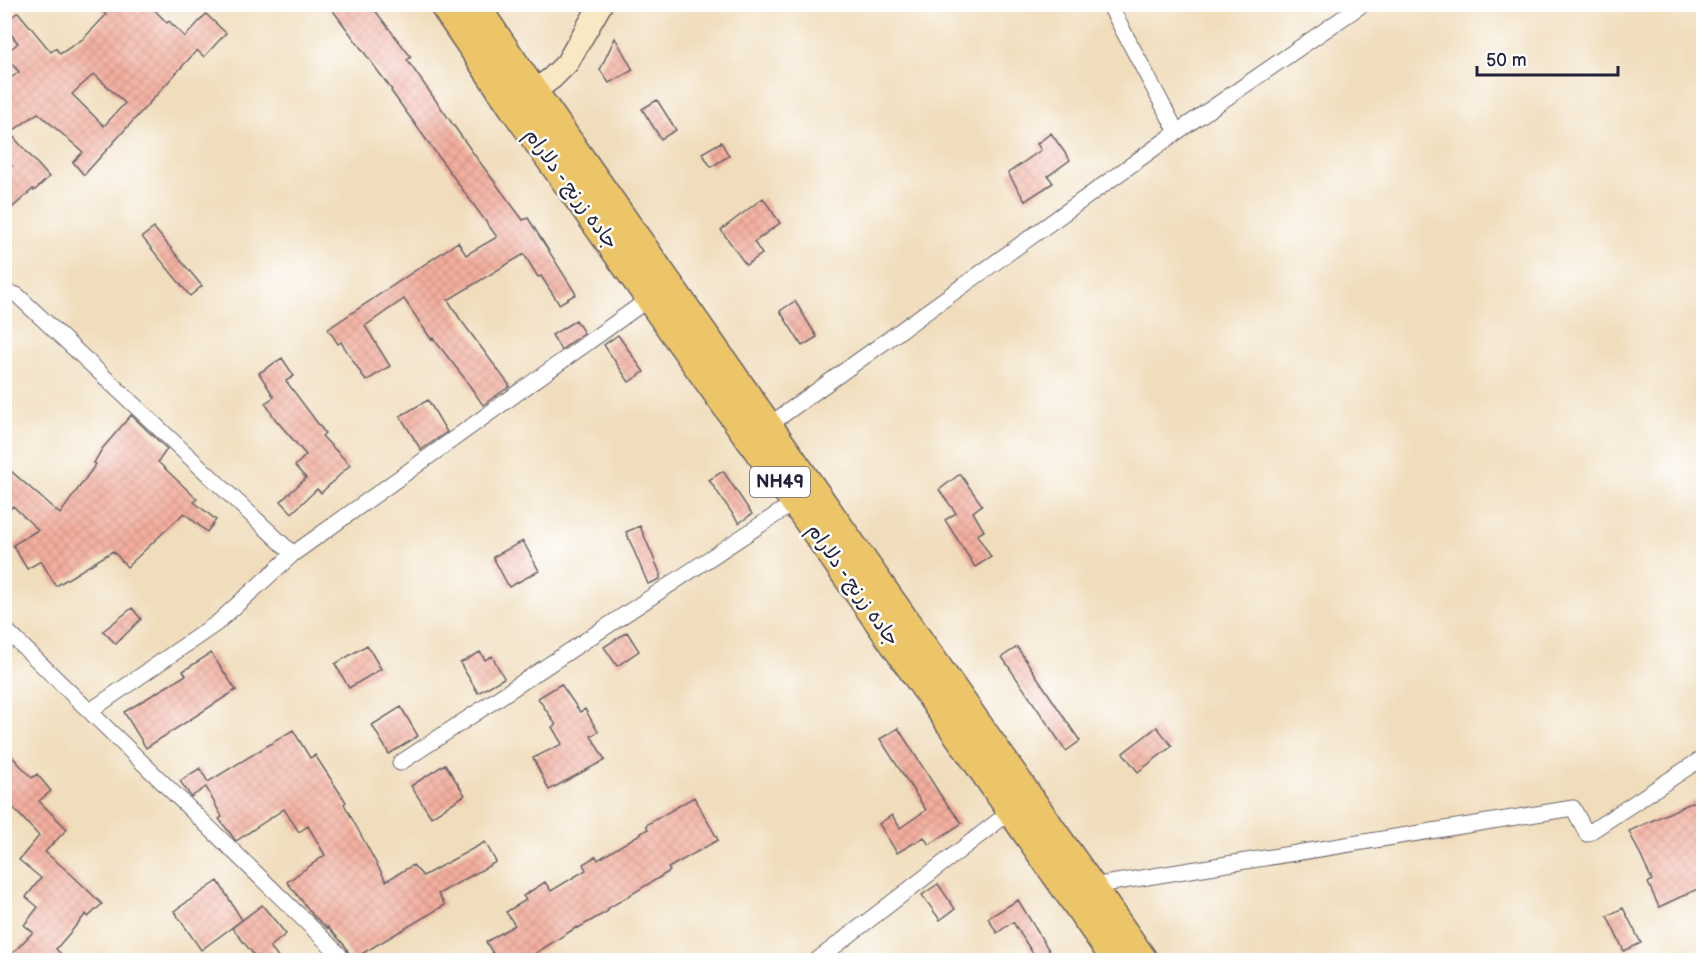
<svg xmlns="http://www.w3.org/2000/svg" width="1708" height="965" viewBox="0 0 1708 965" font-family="'Balsamiq Sans','Playpen Sans Arabic',sans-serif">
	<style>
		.building { fill: url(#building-cross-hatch); fill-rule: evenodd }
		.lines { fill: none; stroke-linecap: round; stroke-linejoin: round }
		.street-casing { stroke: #6a6368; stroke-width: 17 }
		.secondary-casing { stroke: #6a6368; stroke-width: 25 }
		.highway-casing { stroke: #6a6368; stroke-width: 31 }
		.street { stroke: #fff; stroke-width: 15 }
		.secondary { stroke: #f8e8c3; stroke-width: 22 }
		.highway { stroke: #edc569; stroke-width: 28 }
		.labels { text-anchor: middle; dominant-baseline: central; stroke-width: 5; stroke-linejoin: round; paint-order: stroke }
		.shield { fill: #fff; stroke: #646476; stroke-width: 1.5 }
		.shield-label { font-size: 18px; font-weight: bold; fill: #22223b }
		.street-label { font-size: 20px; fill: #22223b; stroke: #fff }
	</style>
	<defs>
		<pattern id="building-cross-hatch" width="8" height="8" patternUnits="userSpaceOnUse" patternTransform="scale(1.5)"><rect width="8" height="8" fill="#f3ae9e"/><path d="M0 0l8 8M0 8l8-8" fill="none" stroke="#d09589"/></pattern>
	</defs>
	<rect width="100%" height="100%" fill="#fff"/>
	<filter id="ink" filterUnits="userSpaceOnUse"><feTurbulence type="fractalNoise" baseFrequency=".0167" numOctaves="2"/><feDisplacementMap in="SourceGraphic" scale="12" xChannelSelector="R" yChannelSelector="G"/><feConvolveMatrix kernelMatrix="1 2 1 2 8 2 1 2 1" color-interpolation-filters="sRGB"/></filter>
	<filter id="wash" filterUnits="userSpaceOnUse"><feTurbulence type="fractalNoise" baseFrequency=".008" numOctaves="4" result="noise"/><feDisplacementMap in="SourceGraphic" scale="24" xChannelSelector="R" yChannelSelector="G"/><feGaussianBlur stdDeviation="1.35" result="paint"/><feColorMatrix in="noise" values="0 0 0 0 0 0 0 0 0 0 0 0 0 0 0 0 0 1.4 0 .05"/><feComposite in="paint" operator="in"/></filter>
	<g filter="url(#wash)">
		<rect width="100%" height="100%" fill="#f0ddbc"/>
		<g id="blocks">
			<path class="building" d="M97 4H149L167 23 169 21 185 37 206 14 226 33 204 57 197 50 84 175 73 162 83 152 38 113 10 133 49 177 34 191 33 189 4 215V173L12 166 4 156V83L19 72 4 55 18 43 4 26V23L18 12 51 52 56 48 60 54 83 39 106 15ZM94 74 125 103 104 126 72 94Z
				M328 4H370L411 57 407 60 476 157 523 220 528 218 576 294 559 304 541 276 538 277 524 254 448 300 460 319 510 386 483 405 465 379 433 338 431 339 404 299 365 326 390 366 366 381 341 342 338 344 328 329 458 242 466 255 497 237 391 91 392 90Z
				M615 38 633 70 609 83 600 70Z
				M657 100 676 130 661 139 642 109Z
				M1051 133 1070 160 1048 176 1053 183 1025 201 1008 173 1041 150 1037 144Z
				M721 142 729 156 711 167 702 153Z
				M763 198 780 223 754 242 762 254 746 265 721 230Z
				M154 228 202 286 190 296 142 237Z
				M795 301 817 337 802 346 780 311Z
				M576 320 584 333 561 350 552 335Z
				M618 335 644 372 629 382 604 345Z
				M282 358 294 376 286 381 325 433 322 436 350 465 321 493 317 489 292 513 281 501 306 478 295 466 306 455 276 420 265 403 274 397 259 373Z
				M428 400 447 432 421 450 400 416Z
				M131 415 167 449 158 462 197 499 194 502 216 520 207 532 184 513 127 567 113 551 56 586 41 561 27 569 13 545 38 530 13 506 4 516V465L60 514 96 464 94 463 102 449Z
				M723 471 752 514 739 523 709 480Z
				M960 474 982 505 973 512 984 531 977 535 991 557 975 567 945 520 956 513 939 490Z
				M640 526 660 573V579L648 584 626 532Z
				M523 541 539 571 509 587 493 557Z
				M132 608 141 619 116 644 103 631Z
				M627 632 639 651 617 666 604 647Z
				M367 645 381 669 349 688 335 664Z
				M1017 647 1080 741 1066 751 1002 657Z
				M480 652 485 660 492 656 504 678 478 693 460 663Z
				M211 653 236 690 146 748 124 712 186 675 183 671Z
				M561 684 580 712 585 709 598 732 591 736 605 760 549 790 533 758 562 744 552 727 556 725 538 698Z
				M401 707 418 736 389 754 372 725Z
				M1157 727 1172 746 1138 772 1123 753Z
				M898 728 943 799 962 823 929 845 924 837 897 853 879 824 892 815 900 828 926 810 880 739Z
				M293 730 310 758 315 755 346 802 344 804 386 881 413 865 423 876 485 842 496 862 438 894 445 905 363 953 367 960H352L346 947 328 927 327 928 313 915 287 882 325 855 308 826 299 832 284 809 236 841 219 819 222 817 206 787 191 797 180 781 200 768 208 782Z
				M4 748 32 778 37 774 51 791 39 801 67 829 45 852 71 874 102 904 88 917 86 914 56 949 67 960H6L33 932 24 925 38 907 26 897 41 878 19 860 39 836 4 798Z
				M445 764 465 795 431 817 411 786Z
				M694 797 718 840 668 868 670 871 607 909 608 911 578 928 577 927 525 960H497L486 942 515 925 506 912 526 900 523 896 545 882 551 891 586 870 583 864 596 856 598 860 648 829 646 825Z
				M1704 797V886L1659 907 1648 883 1652 880 1629 831Z
				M218 881 242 920 201 950 174 911Z
				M938 884 955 909 940 920 922 895Z
				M1018 900 1055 960H1037L1013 922 997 933 988 918Z
				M262 905 286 934 270 947 280 960H258L232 928Z
				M1623 908 1641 943 1624 951 1607 916Z"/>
		</g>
	</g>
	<g filter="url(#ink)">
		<use href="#blocks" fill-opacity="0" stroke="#6a6368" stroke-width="1.5"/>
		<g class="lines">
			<g class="street-casing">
				<path id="street" d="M1109 4 1177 132
					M4 292 17 295 293 554
					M769 425 1177 132 1363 4
					M4 628 339 954 342 960
					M90 711 217 623 293 554 650 298
					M400 763 795 502
					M1092 886 1573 808 1587 834 1704 757
					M817 960 1015 808"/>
			</g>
			<g class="secondary-casing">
				<path id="secondary" d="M521 101 552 78 567 63 601 4"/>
			</g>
			<g class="highway-casing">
				<path id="highway" d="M443 4 513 107 795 502 1116 960
					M474 4 533 91 1143 960"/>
			</g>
			<use href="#street" class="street"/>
			<use href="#secondary" class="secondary"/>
			<use href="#highway" class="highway"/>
		</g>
	</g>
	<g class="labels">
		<rect class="shield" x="750" y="467" width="60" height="30" rx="4.5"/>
		<g class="shield-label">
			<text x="780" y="482">NH49</text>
		</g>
		<g class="street-label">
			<text transform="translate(571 189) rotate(54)">جاده زرنج - دلارام</text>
			<text transform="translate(853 585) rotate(55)">جاده زرنج - دلارام</text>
		</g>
	</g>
	<rect width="1708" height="965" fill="none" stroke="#fff" stroke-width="24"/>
	<path d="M1477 66v9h141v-9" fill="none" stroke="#22223b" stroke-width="3"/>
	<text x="1486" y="66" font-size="18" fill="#22223b" stroke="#ffffff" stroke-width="4.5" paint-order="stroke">50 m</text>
</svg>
